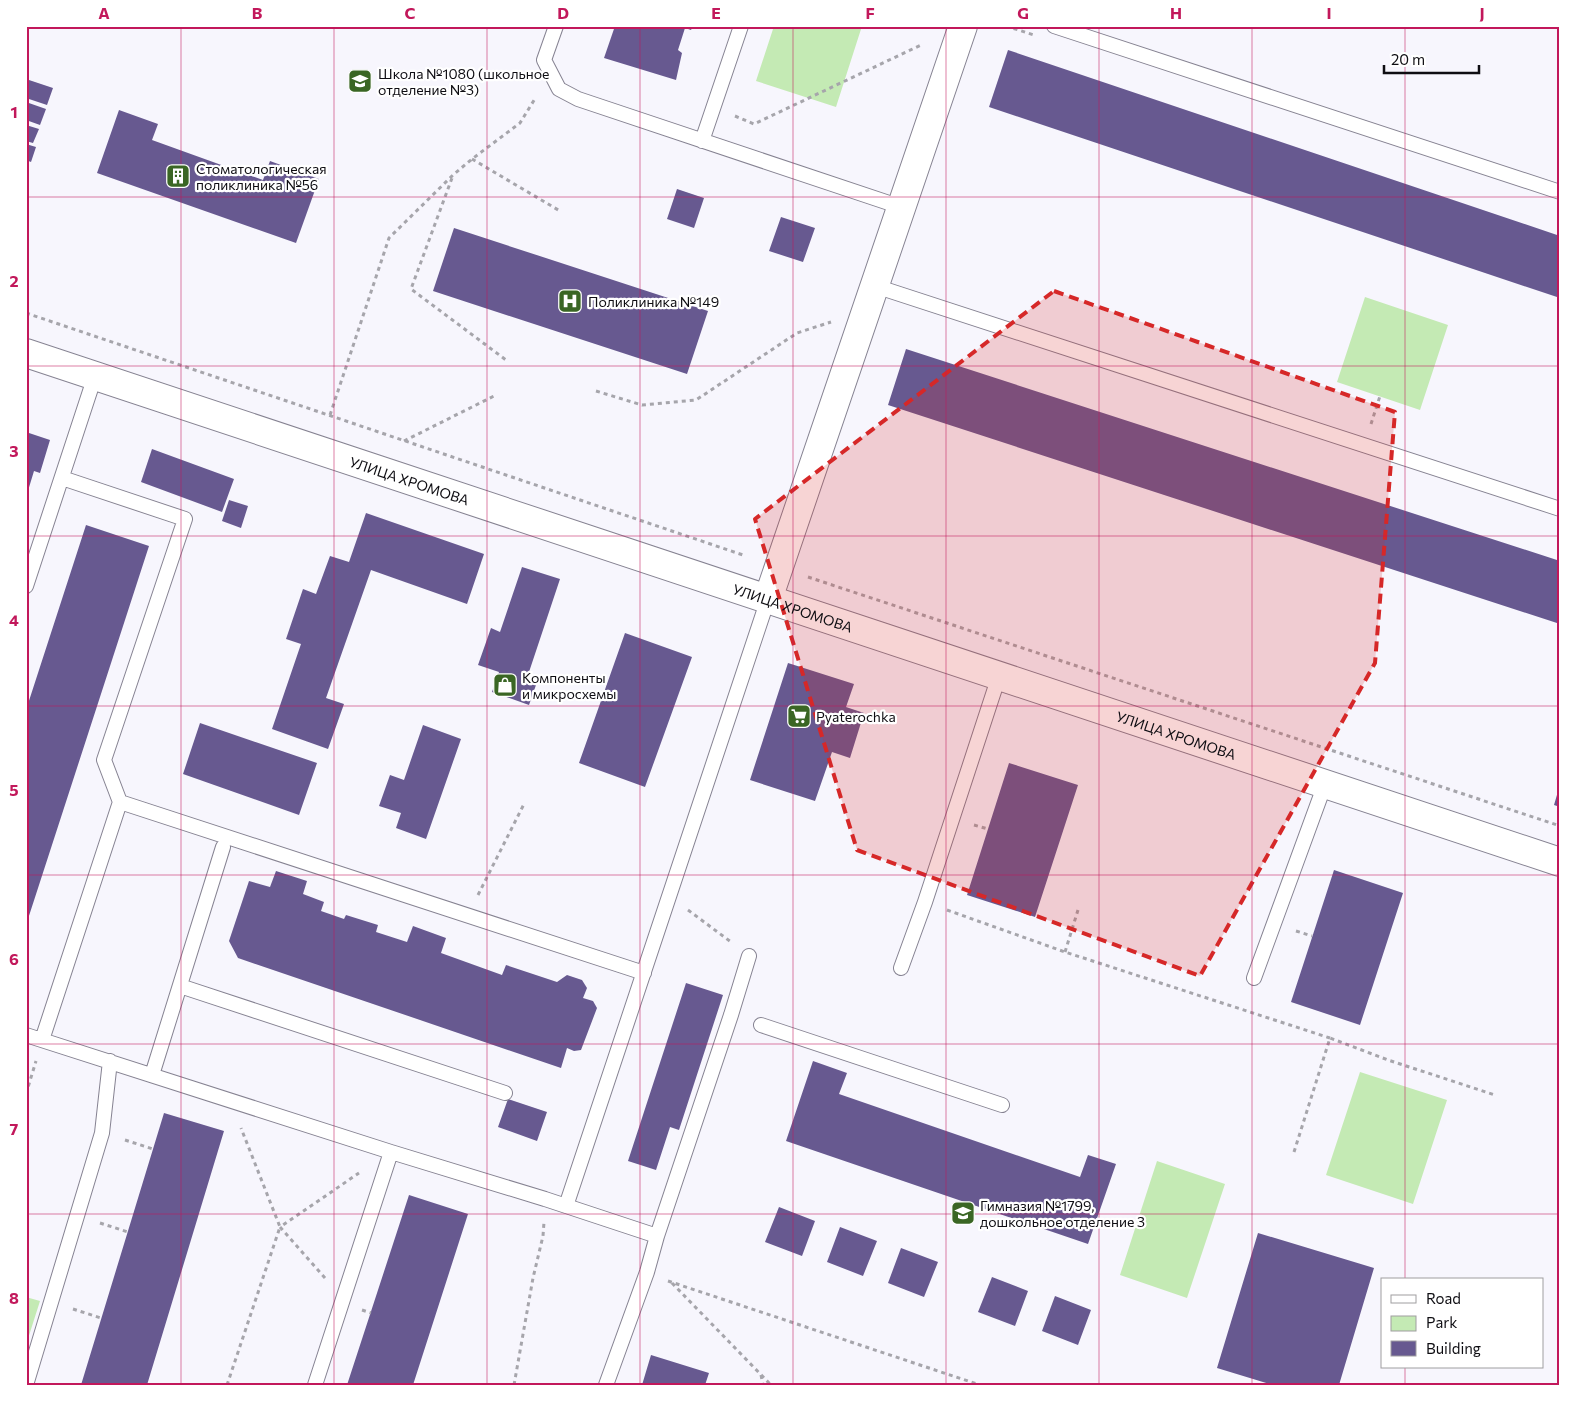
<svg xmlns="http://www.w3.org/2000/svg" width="1586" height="1411" viewBox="0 0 1586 1411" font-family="Commissioner,sans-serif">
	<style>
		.green { fill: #c4eab4 }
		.building { fill: #675990 }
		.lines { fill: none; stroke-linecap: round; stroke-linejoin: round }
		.service-casing { stroke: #868392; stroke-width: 16 }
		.minor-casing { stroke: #868392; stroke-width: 30 }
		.tertiary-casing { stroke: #868392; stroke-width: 30 }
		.path { stroke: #a6a5ab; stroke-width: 3; stroke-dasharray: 4 4; stroke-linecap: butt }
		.service { stroke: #fff; stroke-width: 14 }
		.minor { stroke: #fff; stroke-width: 28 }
		.tertiary { stroke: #fff; stroke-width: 28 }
		.marked { fill: #d62828; fill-opacity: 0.2; stroke: #d62828; stroke-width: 4; stroke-dasharray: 10 6; stroke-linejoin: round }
		.grid { fill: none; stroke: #c2185b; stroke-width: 1; stroke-opacity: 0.55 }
		.labels { text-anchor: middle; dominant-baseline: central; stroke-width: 4.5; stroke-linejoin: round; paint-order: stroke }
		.poi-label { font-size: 14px; fill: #0e0d12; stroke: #fff; text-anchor: start }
		.street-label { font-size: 14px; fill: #0e0d12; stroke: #fff }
		.neatline { fill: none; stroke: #c2185b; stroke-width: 2 }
		.grid-label { font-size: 16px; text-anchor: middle; font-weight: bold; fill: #c2185b }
	</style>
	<rect width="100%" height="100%" fill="#f7f6fd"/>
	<path class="green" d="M774 26H862L836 107 756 81Z
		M1365 297 1448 325 1420 410 1337 382Z
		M1360 1072 1447 1100 1413 1204 1326 1175Z
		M1157 1161 1225 1184 1187 1298 1120 1275Z
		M26 1297 40 1301 26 1345Z"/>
	<path class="building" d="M615 26H693L691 30 685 28 678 50 682 53 676 80 604 58Z
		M1008 50 1560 236V298L989 107Z
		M26 79 53 88 47 105 26 98Z
		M26 102 46 109 40 125 26 120Z
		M119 110 158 124 152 140 263 180 270 161 319 179 296 243 97 173Z
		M26 125 39 129 33 143 26 141Z
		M26 144 36 147 31 162 26 160Z
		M677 189 704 198 694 228 667 219Z
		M781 217 815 228 803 262 769 251Z
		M454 228 708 311 687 374 433 291Z
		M906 349 1560 561V624L888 405Z
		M26 432 50 440 40 473 34 471 27 494Z
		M152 449 234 479 222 512 141 482Z
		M229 500 248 506 241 528 222 521Z
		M366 513 484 554 467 604 371 570 326 698 344 704 328 749 272 729 301 644 286 639 303 589 316 594 330 556 349 562Z
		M86 525 149 546 27 922 26 710Z
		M522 567 560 579 526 681 536 685 529 705 492 692 499 672 478 665 491 628 500 632Z
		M625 633 692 657 645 787 579 763Z
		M788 663 854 684 846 707 864 713 850 758 832 752 815 801 750 780Z
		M200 723 317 763 299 815 183 774Z
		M423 725 461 739 426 839 396 828 401 813 379 806 390 775 404 780Z
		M1009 763 1078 785 1035 917 967 895Z
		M1559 788H1560V807L1554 805Z
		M1334 870 1403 893 1360 1025 1291 1002Z
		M276 871 307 881 303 894 324 902 321 911 344 919 346 915 378 925 376 932 407 942 413 926 446 938 441 953 502 975 506 965 557 982 567 975 582 980 587 988 583 998 593 1001 597 1008 581 1050 574 1051 567 1048 561 1068 238 958 229 941 249 881 270 887Z
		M686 983 723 995 679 1130 670 1127 656 1170 628 1161Z
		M813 1061 847 1073 839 1094 1080 1177 1088 1155 1116 1164 1088 1244 786 1141Z
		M508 1099 547 1112 537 1141 498 1127Z
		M164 1113 224 1131 147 1385H81Z
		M409 1195 468 1214 413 1385H347Z
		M779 1207 815 1221 802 1256 765 1242Z
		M840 1227 877 1241 863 1276 827 1262Z
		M1258 1233 1374 1268 1339 1385H1273L1217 1368Z
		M901 1248 938 1262 924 1297 888 1283Z
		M992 1277 1028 1291 1015 1326 978 1312Z
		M1055 1296 1091 1310 1078 1345 1042 1331Z
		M651 1355 709 1373 705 1385H642Z"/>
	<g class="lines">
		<g class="service-casing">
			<path id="service" d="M556 26 544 60 559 89 578 99 901 207
				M1054 26 1560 192
				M702 141 741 26
				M875 286 1560 509
				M26 586 95 376
				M120 802 644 973
				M901 968 925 902 999 676
				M1254 978 1325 784
				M180 986 505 1093
				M761 1025 1002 1105
				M26 1035 391 1152 545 1199 657 1236
				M42 1040 120 802 104 760 185 519 62 478
				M152 1075 223 847
				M566 1206 768 599
				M26 1385 102 1133 110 1061
				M315 1385 391 1152
				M606 1385 647 1272 657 1236 731 1015 749 956"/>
		</g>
		<g class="minor-casing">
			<path id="minor" d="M768 599 963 26"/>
		</g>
		<g class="tertiary-casing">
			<g id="tertiary">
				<path id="s1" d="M26 353 1560 862"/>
			</g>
		</g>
		<path class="path" d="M1006 26 1034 35
			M735 116 754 124 921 45
			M472 159 560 211
			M452 178 411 289 506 360
			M26 313 743 555
			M596 391 642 405 696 400 797 333 831 322
			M330 415 389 238 453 175 472 159 520 123 536 97
			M1371 424 1380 396
			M404 441 494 396
			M808 577 1560 826
			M974 825 988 829
			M478 895 524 804
			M688 910 731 942
			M947 910 1065 952 1330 1038
			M1296 931 1312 936
			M1065 952 1078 910
			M26 1094 36 1061
			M125 1140 153 1149
			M1294 1152 1330 1038 1388 1060 1495 1095
			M100 1223 128 1232
			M325 1278 280 1227 359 1173
			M668 1281 980 1385
			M672 1283 771 1385
			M73 1309 101 1318
			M362 1310 371 1313
			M761 1375 763 1385
			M227 1385 280 1227 241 1128
			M514 1385 533 1278 543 1236 544 1222"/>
		<use href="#service" class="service"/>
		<use href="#minor" class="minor"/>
		<use href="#tertiary" class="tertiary"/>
	</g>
	<path class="marked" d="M1054 291 1395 412 1375 663 1200 976 857 850 755 519Z"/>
	<path class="grid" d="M181 26V1385M334 26V1385M487 26V1385M640 26V1385M793 26V1385M946 26V1385M1099 26V1385M1252 26V1385M1405 26V1280M26 197H1560M26 366H1560M26 536H1560M26 706H1560M26 875H1560M26 1044H1560M26 1214H1560M1405 1367V1385"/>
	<defs>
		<g id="school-square" transform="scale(1.25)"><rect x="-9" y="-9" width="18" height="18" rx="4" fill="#3a6624" stroke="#fff"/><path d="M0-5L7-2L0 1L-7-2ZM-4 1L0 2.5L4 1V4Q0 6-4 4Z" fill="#fff"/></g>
		<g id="building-square" transform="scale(1.25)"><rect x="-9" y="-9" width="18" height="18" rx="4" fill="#3a6624" stroke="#fff"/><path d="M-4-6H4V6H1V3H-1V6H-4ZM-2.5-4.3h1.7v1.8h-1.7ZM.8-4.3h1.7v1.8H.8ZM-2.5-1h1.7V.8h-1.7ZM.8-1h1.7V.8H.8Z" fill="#fff"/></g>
		<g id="hospital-square" transform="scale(1.25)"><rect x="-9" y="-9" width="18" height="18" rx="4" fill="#3a6624" stroke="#fff"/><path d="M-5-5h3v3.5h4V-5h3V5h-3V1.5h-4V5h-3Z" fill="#fff"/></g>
		<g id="shop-square" transform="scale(1.25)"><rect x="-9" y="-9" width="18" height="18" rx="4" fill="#3a6624" stroke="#fff"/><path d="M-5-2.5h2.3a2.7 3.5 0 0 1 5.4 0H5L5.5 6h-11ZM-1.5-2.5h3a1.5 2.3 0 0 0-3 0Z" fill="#fff"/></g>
		<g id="supermarket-square" transform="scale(1.25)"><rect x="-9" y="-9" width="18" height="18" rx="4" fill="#3a6624" stroke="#fff"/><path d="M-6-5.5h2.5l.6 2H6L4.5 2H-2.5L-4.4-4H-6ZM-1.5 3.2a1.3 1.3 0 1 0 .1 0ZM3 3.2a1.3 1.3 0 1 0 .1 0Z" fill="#fff"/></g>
	</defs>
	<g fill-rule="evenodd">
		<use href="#school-square" x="360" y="81"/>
		<use href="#building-square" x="178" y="176"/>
		<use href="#hospital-square" x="570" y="301"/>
		<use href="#shop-square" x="505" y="685"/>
		<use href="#supermarket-square" x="799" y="716"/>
		<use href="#school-square" x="963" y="1213"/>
	</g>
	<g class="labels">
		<g class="poi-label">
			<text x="378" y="73">Школа №1080 (школьное<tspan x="378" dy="16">отделение №3)</tspan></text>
			<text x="196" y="168">Стоматологическая<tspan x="196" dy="16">поликлиника №56</tspan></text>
			<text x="588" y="301">Поликлиника №149</text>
			<text x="522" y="677">Компоненты<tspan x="522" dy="16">и микросхемы</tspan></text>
			<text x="816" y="716">Pyaterochka</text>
			<text x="980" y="1205">Гимназия №1799,<tspan x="980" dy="16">дошкольное отделение 3</tspan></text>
		</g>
		<g class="street-label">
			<text stroke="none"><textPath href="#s1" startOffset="404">УЛИЦА ХРОМОВА</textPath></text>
			<text stroke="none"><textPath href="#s1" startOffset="808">УЛИЦА ХРОМОВА</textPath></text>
			<text stroke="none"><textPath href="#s1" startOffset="1212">УЛИЦА ХРОМОВА</textPath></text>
		</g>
	</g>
	<rect width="1586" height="1411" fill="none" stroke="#ffffff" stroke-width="55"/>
	<rect x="1381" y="1278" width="162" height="90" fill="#ffffff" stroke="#9f9ea0"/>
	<rect x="1391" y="1295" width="25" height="8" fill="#ffffff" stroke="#9f9ea0"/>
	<text x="1426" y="1304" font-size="15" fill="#0e0d12">Road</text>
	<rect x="1391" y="1316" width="25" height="15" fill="#c4eab4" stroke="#9f9ea0"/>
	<text x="1426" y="1328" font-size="15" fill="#0e0d12">Park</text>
	<rect x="1391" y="1341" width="25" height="15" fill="#675990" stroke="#9f9ea0"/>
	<text x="1426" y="1354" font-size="15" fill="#0e0d12">Building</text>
	<path d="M1384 65v8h95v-8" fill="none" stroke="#0e0d12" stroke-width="2.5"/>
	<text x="1391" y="65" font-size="15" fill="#0e0d12" stroke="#ffffff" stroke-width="4" paint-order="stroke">20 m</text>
	<rect x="28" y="28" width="1530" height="1356" class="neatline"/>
	<g class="grid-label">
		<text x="104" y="19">A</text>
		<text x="257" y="19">B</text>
		<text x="410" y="19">C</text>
		<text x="563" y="19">D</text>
		<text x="716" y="19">E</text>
		<text x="870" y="19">F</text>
		<text x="1023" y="19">G</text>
		<text x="1176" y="19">H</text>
		<text x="1329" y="19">I</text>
		<text x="1482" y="19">J</text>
		<text x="14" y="118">1</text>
		<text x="14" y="287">2</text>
		<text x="14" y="457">3</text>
		<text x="14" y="626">4</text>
		<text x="14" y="796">5</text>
		<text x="14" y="965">6</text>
		<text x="14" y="1135">7</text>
		<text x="14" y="1304">8</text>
	</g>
</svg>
